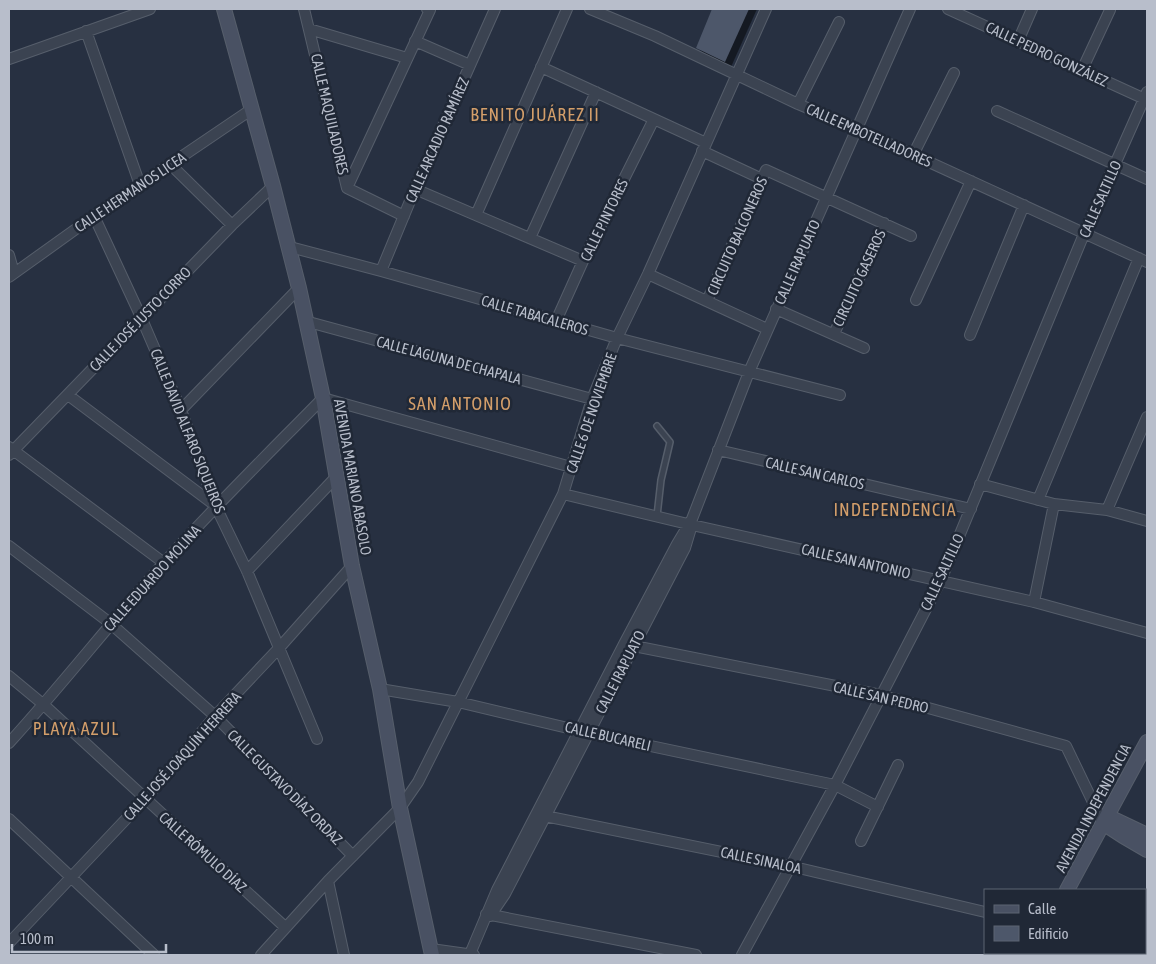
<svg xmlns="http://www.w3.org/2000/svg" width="1156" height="964" viewBox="0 0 1156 964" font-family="'Asap Condensed',sans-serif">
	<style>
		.shadow { fill: #0007 }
		.building { fill: #4d576a }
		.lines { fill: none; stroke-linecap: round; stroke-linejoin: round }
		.lane-casing { stroke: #565e6b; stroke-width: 8 }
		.street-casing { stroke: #565e6b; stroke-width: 12 }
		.secondary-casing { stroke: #565e6b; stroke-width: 16 }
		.lane { stroke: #3b4351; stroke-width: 5 }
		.street { stroke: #3b4351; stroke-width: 10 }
		.secondary { stroke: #495163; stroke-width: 14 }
		.labels { text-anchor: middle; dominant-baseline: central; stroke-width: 5; stroke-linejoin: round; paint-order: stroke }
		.street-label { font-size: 15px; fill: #b8becb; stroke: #202836 }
		.quarter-label { font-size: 18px; letter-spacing: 1px; fill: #d39e6a; stroke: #202836 }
	</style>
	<rect width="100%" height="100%" fill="#273041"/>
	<path class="shadow" d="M713 9H757L731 67 704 54 698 48Z"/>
	<path class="building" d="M712 9H749L725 62 696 48Z"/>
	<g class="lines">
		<g class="lane-casing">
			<path id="lane" d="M657 516 661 480 670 442 657 426"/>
		</g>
		<g class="street-casing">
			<path id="street" d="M304 9 347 188 404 216
				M590 9 655 36 798 104 857 129 1147 262
				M948 9 1147 100
				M309 29 407 58
				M86 31 140 185
				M415 41 470 65
				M1018 41 1032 9
				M9 59 150 9
				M541 67 706 143
				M1082 70 1110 10
				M798 104 839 22
				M997 111 1147 179
				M702 151 762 179
				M913 155 954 73
				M170 164 232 225
				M347 188 430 10 427 9
				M415 189 583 261
				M476 215 567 9
				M94 216 141 317 181 410 216 507 247 571 317 739
				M530 238 596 92
				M290 247 381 271 617 338 840 395
				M9 255 14 273
				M381 271 415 189 495 9
				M648 274 767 329
				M9 277 94 216 252 109
				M916 300 971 181
				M707 301 766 170 911 236
				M776 309 864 348
				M305 321 592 399
				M556 321 583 261 654 119
				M834 334 884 223
				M970 335 1024 205
				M68 395 216 506
				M181 410 299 288
				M9 447 164 563
				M718 450 971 509
				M9 455 232 225 273 186
				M980 484 1054 504 1107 510 1147 521
				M563 494 692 525 1034 602 1147 633
				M1038 500 1139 258
				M1107 510 1147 417
				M9 546 110 623 215 716 353 856
				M247 571 337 476
				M1034 602 1054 504
				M624 644 881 695 1066 746 1103 823
				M9 676 44 705 285 927
				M380 689 458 702 589 733 835 785 878 807
				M9 743C62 685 110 623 162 565 214 507 269 453 323 398L571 467
				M540 815 790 866 985 912
				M9 819 154 955
				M861 841 898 765
				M328 881 344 955
				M486 914 696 955
				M490 916 505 894 685 548 691 528
				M9 943 145 799 215 716 280 647 352 566
				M431 949 474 955
				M1097 953 1102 955
				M470 954 497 890 624 644 677 544 692 519 749 372 910 9
				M261 955 328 881 400 808 418 782 563 494 592 399 617 338 648 274 766 9
				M742 955 835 785 941 580 1084 234 1147 92"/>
		</g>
		<g class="secondary-casing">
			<path id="secondary" d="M224 9 273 186 299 288 323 398 352 566 380 689 400 808 432 955
				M1107 816 1147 835
				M1103 823 1123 836 1147 850
				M1067 890 1147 742
				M1033 955 1034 953"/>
		</g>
		<use href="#lane" class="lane"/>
		<use href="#street" class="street"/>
		<use href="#secondary" class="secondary"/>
	</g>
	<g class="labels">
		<g class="street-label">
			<text transform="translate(1047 54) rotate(25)">CALLE PEDRO GONZÁLEZ</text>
			<text transform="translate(330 114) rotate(77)">CALLE MAQUILADORES</text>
			<text transform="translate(869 135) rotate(24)">CALLE EMBOTELLADORES</text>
			<text transform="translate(437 140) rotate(-66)">CALLE ARCADIO RAMÍREZ</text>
			<text transform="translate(130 192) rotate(-34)">CALLE HERMANOS LICEA</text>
			<text transform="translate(1100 199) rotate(-66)">CALLE SALTILLO</text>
			<text transform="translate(604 220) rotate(-64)">CALLE PINTORES</text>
			<text transform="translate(737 236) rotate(-66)">CIRCUITO BALCONEROS</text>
			<text transform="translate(797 262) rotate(-66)">CALLE IRAPUATO</text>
			<text transform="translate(859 278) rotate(-65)">CIRCUITO GASEROS</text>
			<text transform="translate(535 315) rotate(16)">CALLE TABACALEROS</text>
			<text transform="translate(140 319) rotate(-46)">CALLE JOSÉ JUSTO CORRO</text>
			<text transform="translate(449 360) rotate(15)">CALLE LAGUNA DE CHAPALA</text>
			<text transform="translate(591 413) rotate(-71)">CALLE 6 DE NOVIEMBRE</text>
			<text transform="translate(188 431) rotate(68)">CALLE DAVID ALFARO SIQUEIROS</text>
			<text transform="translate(815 473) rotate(13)">CALLE SAN CARLOS</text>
			<text transform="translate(353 477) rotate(80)">AVENIDA MARIANO ABASOLO</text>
			<text transform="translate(856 561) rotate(13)">CALLE SAN ANTONIO</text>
			<text transform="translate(942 572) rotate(-65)">CALLE SALTILLO</text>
			<text transform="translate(152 578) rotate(-48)">CALLE EDUARDO MOLINA</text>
			<text transform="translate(620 672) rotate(-63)">CALLE IRAPUATO</text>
			<text transform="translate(881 697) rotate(13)">CALLE SAN PEDRO</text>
			<text transform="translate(608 736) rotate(13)">CALLE BUCARELI</text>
			<text transform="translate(182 756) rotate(-48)">CALLE JOSÉ JOAQUÍN HERRERA</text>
			<text transform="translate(285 787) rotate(45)">CALLE GUSTAVO DÍAZ ORDAZ</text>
			<text transform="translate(1093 808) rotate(-62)">AVENIDA INDEPENDENCIA</text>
			<text transform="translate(203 852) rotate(42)">CALLE RÓMULO DÍAZ</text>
			<text transform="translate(761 860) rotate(12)">CALLE SINALOA</text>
		</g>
		<g class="quarter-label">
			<text x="535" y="114">BENITO JUÁREZ II</text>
			<text x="460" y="403">SAN ANTONIO</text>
			<text x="895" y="509">INDEPENDENCIA</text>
			<text x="76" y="728">PLAYA AZUL</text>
		</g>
	</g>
	<rect width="1156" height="964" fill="none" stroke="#b8becb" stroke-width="20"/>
	<rect x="984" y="889" width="162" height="65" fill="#202836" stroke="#5d6472"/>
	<rect x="994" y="905" width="25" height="8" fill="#495163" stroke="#5d6472"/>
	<text x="1028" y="914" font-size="15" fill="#b8becb">Calle</text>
	<rect x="994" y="926" width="25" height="15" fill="#4d576a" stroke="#5d6472"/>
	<text x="1028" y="939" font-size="15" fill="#b8becb">Edificio</text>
	<path d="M12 944v8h154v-8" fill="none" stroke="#b8becb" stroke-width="2.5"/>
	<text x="20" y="944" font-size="15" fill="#b8becb" stroke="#202836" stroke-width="4" paint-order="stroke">100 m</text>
</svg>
